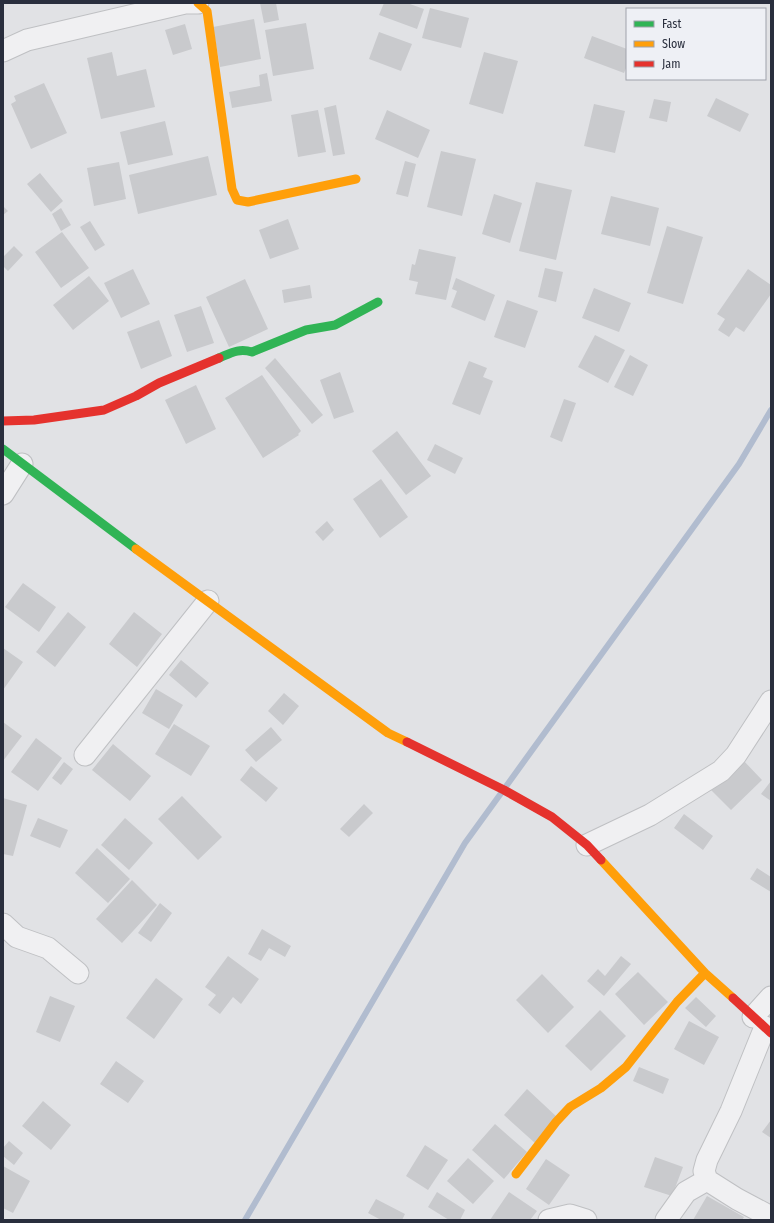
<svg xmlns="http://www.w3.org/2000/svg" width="774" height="1223" viewBox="0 0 774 1223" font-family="'Fira Sans Condensed',sans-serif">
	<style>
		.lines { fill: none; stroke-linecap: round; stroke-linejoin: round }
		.stream { stroke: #b1bccf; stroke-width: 6 }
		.building { fill: #c9cacd }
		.street-casing { stroke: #bfc0c3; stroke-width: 23 }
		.street { stroke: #f0f0f2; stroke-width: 21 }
		.fast { stroke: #30b455; stroke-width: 9 }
		.slow { stroke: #ff9f0a; stroke-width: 9 }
		.jam { stroke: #e5322d; stroke-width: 9 }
	</style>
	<rect width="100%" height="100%" fill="#e1e2e5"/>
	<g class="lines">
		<path class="stream" d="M245 1220 465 843 739 464 771 410"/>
	</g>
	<path class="building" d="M260 3H276L279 20 264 23Z
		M384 3H407L424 9 417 29 379 15Z
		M430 8 469 18 461 48 422 38Z
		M254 19 261 59 220 67 213 27Z
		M306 23 314 69 273 76 265 30Z
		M185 24 192 49 173 55 165 30Z
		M379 32 412 44 401 71 369 59Z
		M592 36 627 49V66L624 73 584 58Z
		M112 52 117 76 146 69 155 107 101 119 87 58Z
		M484 52 518 61 503 114 469 104Z
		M267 73 272 101 232 108 229 92 260 86 259 75Z
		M44 83 67 133 31 149 11 104 16 101 14 96Z
		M716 98 749 114 740 132 707 116Z
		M654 99 671 102 667 122 649 118Z
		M594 104 625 111 615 153 584 146Z
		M336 105 345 154 333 156 324 108Z
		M318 110 326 152 298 157 291 115Z
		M387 110 430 130 418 158 375 139Z
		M165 121 173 155 128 165 120 132Z
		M441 151 476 159 462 216 427 207Z
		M208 156 217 195 138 214 129 175Z
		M405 161 416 164 408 197 396 194Z
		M119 162 126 199 94 206 87 168Z
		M40 173 63 201 51 212 27 184Z
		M536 182 572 190 556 260 519 251Z
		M494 194 522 203 510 243 482 234Z
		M611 196 659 208 650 246 601 234Z
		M3 206 8 211 3 215Z
		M61 208 71 225 61 231 52 214Z
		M288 219 299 249 270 259 259 230Z
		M90 221 105 245 95 251 80 227Z
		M667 226 703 237 683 304 647 293Z
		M62 232 89 268 61 288 35 252Z
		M14 246 23 255 8 271 3 266V257Z
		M419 249 456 257 446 300 415 294 418 282 409 280 412 264 415 265Z
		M545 268 563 272 556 302 538 297Z
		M133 269 150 304 121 318 104 283Z
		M748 269 771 285V294L744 332 736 327 729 337 718 330 725 319 717 314Z
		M89 276 109 301 73 330 53 305Z
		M456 278 495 295 485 321 451 307 457 291 452 289Z
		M245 279 268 329 229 347 206 297Z
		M310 285 312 298 284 303 282 290Z
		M594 288 631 303 619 332 582 318Z
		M507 300 538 311 525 348 494 337Z
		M201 306 214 343 187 352 174 315Z
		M159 320 172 356 141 369 127 332Z
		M595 335 625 350 608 383 578 367Z
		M630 355 648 365 633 396 614 387Z
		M275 358 323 415 312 424 265 368Z
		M469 361 487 368 483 377 493 381 480 415 452 404Z
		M340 372 354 412 334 419 320 380Z
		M262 375 301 431 298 434 299 435 263 458 225 398Z
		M196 385 216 429 186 444 165 400Z
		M564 399 576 403 562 442 550 437Z
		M397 431 431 476 406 495 372 451Z
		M435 444 463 458 455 474 427 460Z
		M381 479 408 517 380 538 353 499Z
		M327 521 334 530 323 541 315 532Z
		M23 583 56 607 39 632 5 607Z
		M68 612 86 627 55 667 36 652Z
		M134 612 162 634 137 667 109 644Z
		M3 648 23 662 3 690Z
		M181 660 209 683 196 698 169 675Z
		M156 689 183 705 169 729 142 713Z
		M284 693 299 706 283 725 268 711Z
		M3 722 22 736 3 761Z
		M174 724 210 746 191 776 155 754Z
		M271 727 282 740 256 762 245 750Z
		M36 738 62 758 38 791 11 772Z
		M113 744 151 776 130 801 92 770Z
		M742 759 762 780 731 810 711 790Z
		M64 762 73 769 61 785 52 778Z
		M251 766 278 788 266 802 240 780Z
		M771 781V801L761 794Z
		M182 796 222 837 198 860 158 819Z
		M3 798 27 805 13 856 3 854Z
		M364 804 373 813 349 837 340 829Z
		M684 814 713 836 703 850 674 828Z
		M38 818 68 830 60 848 30 836Z
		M125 818 153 843 129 870 101 845Z
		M97 848 130 879 108 903 75 873Z
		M757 868 771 877V892L750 879Z
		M132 880 157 905 122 943 96 919Z
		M160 903 172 913 151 942 138 933Z
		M262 929 291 946 285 957 269 948 261 961 248 954Z
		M228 956 259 979 241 1004 233 997 220 1014 208 1005 216 995 205 987Z
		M621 956 631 964 604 996 587 981 598 969 605 976Z
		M638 972 668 1002 644 1025 615 994Z
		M542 974 574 1007 548 1033 516 1000Z
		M156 978 183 999 154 1039 126 1018Z
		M50 996 75 1006 60 1042 36 1032Z
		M696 997 716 1016 706 1027 685 1008Z
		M600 1010 626 1036 591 1071 565 1046Z
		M689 1021 719 1037 704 1065 674 1049Z
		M116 1061 144 1081 128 1103 100 1084Z
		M639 1067 669 1079 663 1094 633 1081Z
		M527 1089 558 1118 536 1144 504 1115Z
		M43 1101 71 1125 51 1150 22 1126Z
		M771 1120V1138L762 1132Z
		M495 1124 527 1152 504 1179 472 1150Z
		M9 1141 23 1153 14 1165 3 1156V1148Z
		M425 1145 448 1160 428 1190 406 1176Z
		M655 1157 683 1167 672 1196 644 1187Z
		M468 1158 494 1181 473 1204 447 1181Z
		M546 1159 570 1175 549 1205 526 1189Z
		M3 1166 30 1181 13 1213 3 1208Z
		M437 1192 465 1210 460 1220H449L428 1207Z
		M509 1192 537 1211 530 1220H490Z
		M707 1196 744 1217 742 1220H693Z
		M376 1199 405 1214 402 1220H381L368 1213Z"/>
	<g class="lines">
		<g class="street-casing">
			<path id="street" d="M3 51 27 40 185 3H198
				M3 494 22 464
				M85 755 208 601
				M587 845 650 815 721 771 736 755 771 701
				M3 924 17 937 48 948 78 973
				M753 1017 771 997
				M765 1027 731 1111 707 1160 704 1171 707 1180 737 1199 771 1217
				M549 1220 570 1215 586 1220
				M666 1220 686 1192 707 1180"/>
		</g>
		<use href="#street" class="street"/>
		<path class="fast" d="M219 358C231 353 239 348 252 352L306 330 335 325 378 302
			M3 449 136 549"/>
		<path class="slow" d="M198 3 207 11 232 189 237 200 248 202 356 179
			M136 549 388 733 407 742
			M601 860 705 973 733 998
			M516 1174 556 1122 570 1107 601 1088 626 1067 677 1002 705 973"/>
		<path class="jam" d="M3 421 34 420 104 410 136 396 159 383 219 358
			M407 742 504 790 552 817 587 845 601 860
			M733 998 771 1033"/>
	</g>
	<rect width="774" height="1223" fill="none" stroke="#292e3d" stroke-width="8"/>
	<rect x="626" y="8" width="140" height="72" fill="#eef0f5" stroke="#9fa2ab"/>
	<rect x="634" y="21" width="20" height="6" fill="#30b455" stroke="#9fa2ab"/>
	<text x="662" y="28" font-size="12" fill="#292e3d">Fast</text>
	<rect x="634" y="41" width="20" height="6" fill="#ff9f0a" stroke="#9fa2ab"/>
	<text x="662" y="48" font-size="12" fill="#292e3d">Slow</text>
	<rect x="634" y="61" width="20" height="6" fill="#e5322d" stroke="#9fa2ab"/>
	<text x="662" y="68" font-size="12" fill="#292e3d">Jam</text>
</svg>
